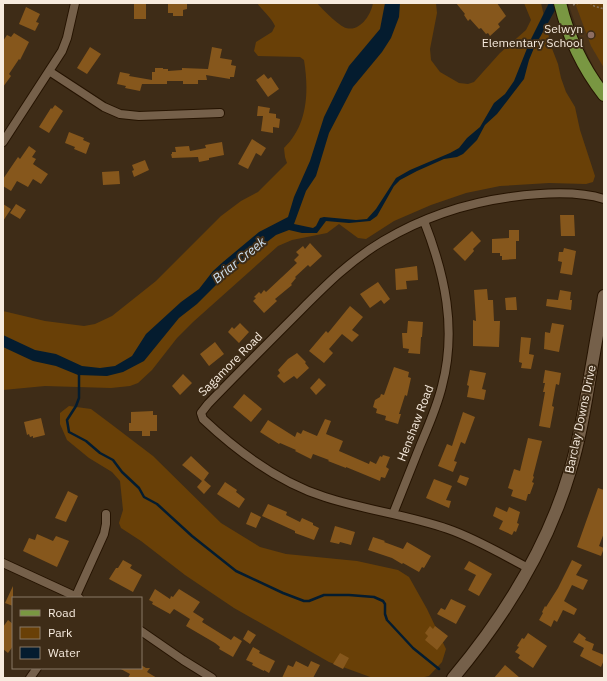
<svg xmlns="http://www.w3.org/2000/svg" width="607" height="681" viewBox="0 0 607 681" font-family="'IBM Plex Sans',sans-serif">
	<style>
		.built { fill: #4c3419 }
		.green { fill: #694007 }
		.water { fill: #041c2f }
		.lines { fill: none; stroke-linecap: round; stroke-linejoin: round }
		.stream { stroke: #041c2f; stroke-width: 2.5 }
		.building { fill: #86571c }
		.street-casing { stroke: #251301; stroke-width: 10 }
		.secondary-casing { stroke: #251301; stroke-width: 14 }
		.primary-casing { stroke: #251301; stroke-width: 14 }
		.path { stroke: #877765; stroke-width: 1.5; stroke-dasharray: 2 2; stroke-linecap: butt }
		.street { stroke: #75604a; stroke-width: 8 }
		.secondary { stroke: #75604a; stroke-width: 12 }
		.primary { stroke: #799742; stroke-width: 12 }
		.education-dot { fill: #8d6e63; stroke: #3e2c17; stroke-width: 1.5 }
		.labels { text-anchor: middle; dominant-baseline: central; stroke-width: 4; stroke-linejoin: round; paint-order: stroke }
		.poi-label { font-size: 12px; fill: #f7ebde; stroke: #3e2c17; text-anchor: end }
		.street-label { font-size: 12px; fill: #f7ebde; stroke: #3e2c17 }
		.water-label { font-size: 13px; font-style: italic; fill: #cee1f1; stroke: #3e2c17 }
	</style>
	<rect width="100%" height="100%" fill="#3e2c17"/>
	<path class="built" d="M568 3H604V83L596 72 582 43Z"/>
	<path class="green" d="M257 3H317C322 9 339 26 346 28 360 32 371 15 373 3H436L437 13 430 49 431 60 440 72 459 83 468 84 474 82 500 53 526 30 531 20 524 3H541L551 46 558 64 561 78 566 92 575 107 580 130 595 176 593 182 586 184 549 183 500 186 466 193 431 205 394 221 366 239 358 238 339 224 327 233 292 240 278 246 193 322 177 338 152 370 138 383 130 386 111 388 45 386 3 390V311L45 321 84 326 95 324 112 316 156 281 221 216 241 201 258 192 287 163 285 157 284 148C308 125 309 91 304 60L300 57 258 56 254 51 256 42 272 32 275 26C271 17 263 11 257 3Z
		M575 3H604V68L591 46Z
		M69 406 91 409 111 424 153 456 221 523 260 547 286 554 357 561 398 570 409 577 427 609 446 649 442 662 429 676 420 678H373L329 662 234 608 185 575 141 541 121 528 119 523 123 510 120 481 112 472 89 458 67 440 60 424V413Z"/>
	<path class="water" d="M385 3H400L399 17 391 38 382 52 353 87 329 133 316 176 306 191 294 224 313 228 316 226 320 218 324 217 356 220 367 219 376 209 396 178 410 170 450 153 459 148 467 138 480 127 494 103 505 94 514 81 530 41 549 3H559L534 48 529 60 524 79 497 114 485 125 477 140 463 154 457 157 444 159 417 171 400 180 394 186 377 216 370 221 349 223 326 221 317 233H302L289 230 276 235 233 268 197 304 179 318 144 361 123 372 107 376 78 375 56 366 33 361 3 347V335L35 350 56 354 82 366 100 368 115 366 132 356 146 334 181 302 199 289 213 271 223 262 259 232 288 217 294 197 310 161 324 117 349 66 380 29Z"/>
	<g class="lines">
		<path class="stream" d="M79 373V398L76 406 67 420 69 432 86 441 100 453 113 460 122 472 139 488 144 497 157 504 192 536 236 571 283 593 304 601H309L324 595H349L374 597 383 601 385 604V614L387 620 413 648 439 669"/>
	</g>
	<path class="building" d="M139 3H146V19H134V4H139Z
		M168 3H187V9L183 10V16H173V13H168Z
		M456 3H497L506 16 498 24 500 27 490 36 488 33 486 34 481 28 479 29 470 19 468 21 464 15 465 14Z
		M26 7 40 14 36 22 39 23 35 31 19 24Z
		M14 33 29 42 20 60 19 59 9 74 11 76 3 87V41L7 35 11 37Z
		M90 47 101 54 87 74 77 68Z
		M212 47 222 49 220 58 232 60 231 65 236 66 234 77H230V79L206 75 207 80H198V84H183V81H167V84H142L140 91 125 88 126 86 117 84 120 72 130 74 129 76 152 80V72H155V68H163V69H168V71L182 70V68L208 69Z
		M264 74 268 79 271 77 279 89 268 97 256 80Z
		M55 105 63 111 49 133 39 127 51 108 52 109Z
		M258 106 270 108 269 113 276 114V118L280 119 279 128 273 127V133L261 131 263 116H257Z
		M69 132 84 138 83 140 90 143 86 154 74 149 75 147 65 143Z
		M252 139 266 148 261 156 256 153 248 169 238 164Z
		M222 142 224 155 209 158V160L199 162 198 157 172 158 171 154H172V152H176L175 147 189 146 190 151 206 148 205 145Z
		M29 146 36 151 32 157 36 159 33 164 48 174 41 184 33 179 28 187 17 181 11 191 3 186V179L18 157 20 159Z
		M145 160 149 170 134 177 132 171 134 170 132 165Z
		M119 171 120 184 103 185 102 172Z
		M3 204 11 209 3 221Z
		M16 204 26 210 20 219 10 213Z
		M560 215H574L575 236H561Z
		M509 230H519V241H516V259L502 260V256H500V253H492V239L509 238Z
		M472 231 481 241 473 249 474 251 465 261 453 249Z
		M310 243 322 256 310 267 308 265 295 277 296 278 291 284 292 285 275 299 277 301 264 313 253 301 256 298 254 297 259 292 261 294 264 290 266 292 297 263 294 260 299 255 296 252 303 246 305 249Z
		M564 248 576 251 572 275 560 273 562 262 558 261 559 252H563Z
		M417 266 418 280 406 281 407 289 396 290 395 269Z
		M378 282 390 299 384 304 381 300 370 308 360 294Z
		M487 289 488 300H493L494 321H500L499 347 473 346V320L476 321 474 290Z
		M560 290 571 292 570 300H572L571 310 546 306 547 299 558 300Z
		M516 297 517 310H506L505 298Z
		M350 306 363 317 352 330 359 335 352 342 342 334 329 349 333 353 324 363 309 351 326 331 328 333Z
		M408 321 423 322 422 337H421L420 354 408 353 409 349 403 348 402 333H407Z
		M240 323 249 332 239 343 228 332 232 327 234 329Z
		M552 323 564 325 559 352 544 349 545 332 550 333Z
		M521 337 531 338 529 354 534 355 531 369 521 368 522 363 519 362Z
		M215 342 224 354 209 366 200 354Z
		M297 353 306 362 305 363 309 368 297 379 294 376 284 383 277 376 280 373 278 370 288 359Z
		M394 367 409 372 408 377 411 378 407 396 405 395 399 414H401L398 424 385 420 386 416 376 413 377 409 373 407 375 400 380 397 381 394 384 395Z
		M470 370 486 373 482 389 486 390 484 400 467 397 469 386 467 385Z
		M545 370 561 373 559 385 556 384 552 406 554 407 550 428 539 426 545 392H543L545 383H543Z
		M183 374 192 383 180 395 172 386Z
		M319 378 326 385 316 395 310 388Z
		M244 394 262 409 251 422 233 407Z
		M153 411V415H157V431H150V436H142V431H129V423H131V412Z
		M463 412 475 417 465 444 461 442 454 461 457 462 453 472 438 466 447 444 452 446Z
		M41 418 45 435 33 438V436L30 437 29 434 27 435 24 422Z
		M325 419 331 421 326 434 343 441 339 451 369 464 370 461 376 464 380 456 382 457 383 455 390 457 386 467 389 469 385 478 381 477 380 481 346 467V468L328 461 329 460 313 454 311 459 295 451 296 450 280 443 279 444 260 432 268 420 295 437 297 432 301 434 303 430 317 436Z
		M528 438 542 441 533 476 534 477 532 482 534 483 530 494H528L526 501 511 496 513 490 508 488 514 469 520 471Z
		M191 456 209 473 204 480 211 486 204 494 197 487 202 481 182 465Z
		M460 475 469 478 466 486 457 482Z
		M434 479 452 486 446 500 451 501 449 508 426 498Z
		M225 482 237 490 236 492 245 499 239 508 217 494Z
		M598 488 604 490V533L599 546 604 548 601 556 577 547Z
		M68 491 78 496 66 522 55 518Z
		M268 504 287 512 286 515 300 522 302 518 313 523V525L319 528 314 540 295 533V531L262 516Z
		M496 507 507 512 509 507 520 512 517 523 519 524 516 532 514 531 512 535 499 529 503 521 493 516Z
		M251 512 261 517 256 528 246 524Z
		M335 526 355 532 351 545 340 542 339 544 330 542Z
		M37 534 53 541 56 536 69 541 57 567 23 551 29 538 35 540Z
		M373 537 385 541 384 542 403 549 407 542 431 556 424 568 422 567 419 572 403 563 402 564 392 558 368 550Z
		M123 560 132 565 130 568 142 575 133 592 109 579 116 568H118Z
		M572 560 582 565 576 575 588 580 583 590 572 585 564 601 577 609 574 615 563 610 557 622 554 620 551 627 539 620 543 613 542 612 545 606 546 607 558 588Z
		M469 561 492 574 479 596 468 590 476 575 464 569Z
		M13 586V606L5 603Z
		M155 589 170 599 171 596 173 597 179 589 200 602 193 612 204 619 202 622 231 640 234 636 242 641 233 657 219 649 220 647 215 643 186 626 190 619 174 609 170 614 152 604 153 602 149 600Z
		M451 599 466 606 456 624 437 614 441 608 445 610Z
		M8 620 13 624V646L8 653 3 649V627Z
		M430 626 433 629 435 626 448 636 437 650 425 640 428 636 425 633Z
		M248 630 256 635 250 644 243 639Z
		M528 633 547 646 533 668 518 658 520 655 515 652 519 647 517 646 522 638 524 639Z
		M579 633 586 638 585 640 594 644 592 650 604 655V660L601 667 580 656 584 648 573 642Z
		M253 647 260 651 259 653 275 661 269 673 264 670V671L252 665 253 663 246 660Z
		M340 653 349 658 343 669 333 664Z
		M296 661 308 667 311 661 320 665 313 678H282L288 665 293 667Z
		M141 665 146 668H150L147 672 157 678H128L130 674 119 668H141Z
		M505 665 520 678H494Z"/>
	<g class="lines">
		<g class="street-casing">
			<path id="street" d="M49 71 104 107 120 114 139 116 220 113
				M3 142 62 51 67 38 75 3
				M393 514C402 491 411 469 420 446 428 427 437 407 442 386 457 329 445 275 424 221
				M3 563 79 598
				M530 569C503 555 477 539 448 529 408 515 365 510 325 497 278 482 238 452 203 419L201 413 208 404C237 374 266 345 295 316 323 288 349 261 383 241 422 218 466 203 511 197 540 193 576 190 604 199
				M75 598 104 534 106 524V514
				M141 631 183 660 212 678
				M30 678 37 668"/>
		</g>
		<g class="secondary-casing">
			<path id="secondary" d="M453 678C505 616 547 549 570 471 582 432 587 392 594 353 597 334 601 315 604 296"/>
		</g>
		<g class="primary-casing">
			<path id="primary" d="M560 3C568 36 583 68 604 95"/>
		</g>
		<path class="path" d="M590 3 594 6 604 9
			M573 5 579 3"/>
		<use href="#street" class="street"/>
		<use href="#secondary" class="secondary"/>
		<use href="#primary" class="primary"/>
	</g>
	<circle class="education-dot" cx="591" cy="35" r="4"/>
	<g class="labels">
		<g class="poi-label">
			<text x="583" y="28">Selwyn<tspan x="583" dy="14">Elementary School</tspan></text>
		</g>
		<g class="street-label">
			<text transform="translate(230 364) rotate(-45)">Sagamore Road</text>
			<text transform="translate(580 419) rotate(-78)">Barclay Downs Drive</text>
			<text transform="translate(415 423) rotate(-69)">Henshaw Road</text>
		</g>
		<g class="water-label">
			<text transform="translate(239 260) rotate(-39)">Briar Creek</text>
		</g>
	</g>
	<rect width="607" height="681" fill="none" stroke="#f7ebde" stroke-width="8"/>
	<rect x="12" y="597" width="130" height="72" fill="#3e2c17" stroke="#887867"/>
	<rect x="20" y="610" width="20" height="6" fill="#799742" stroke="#887867"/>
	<text x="48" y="617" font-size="12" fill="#f7ebde">Road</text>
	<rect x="20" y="627" width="20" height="12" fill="#694007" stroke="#887867"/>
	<text x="48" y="637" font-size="12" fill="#f7ebde">Park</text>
	<rect x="20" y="647" width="20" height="12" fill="#041c2f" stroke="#887867"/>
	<text x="48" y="657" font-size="12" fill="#f7ebde">Water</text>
</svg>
